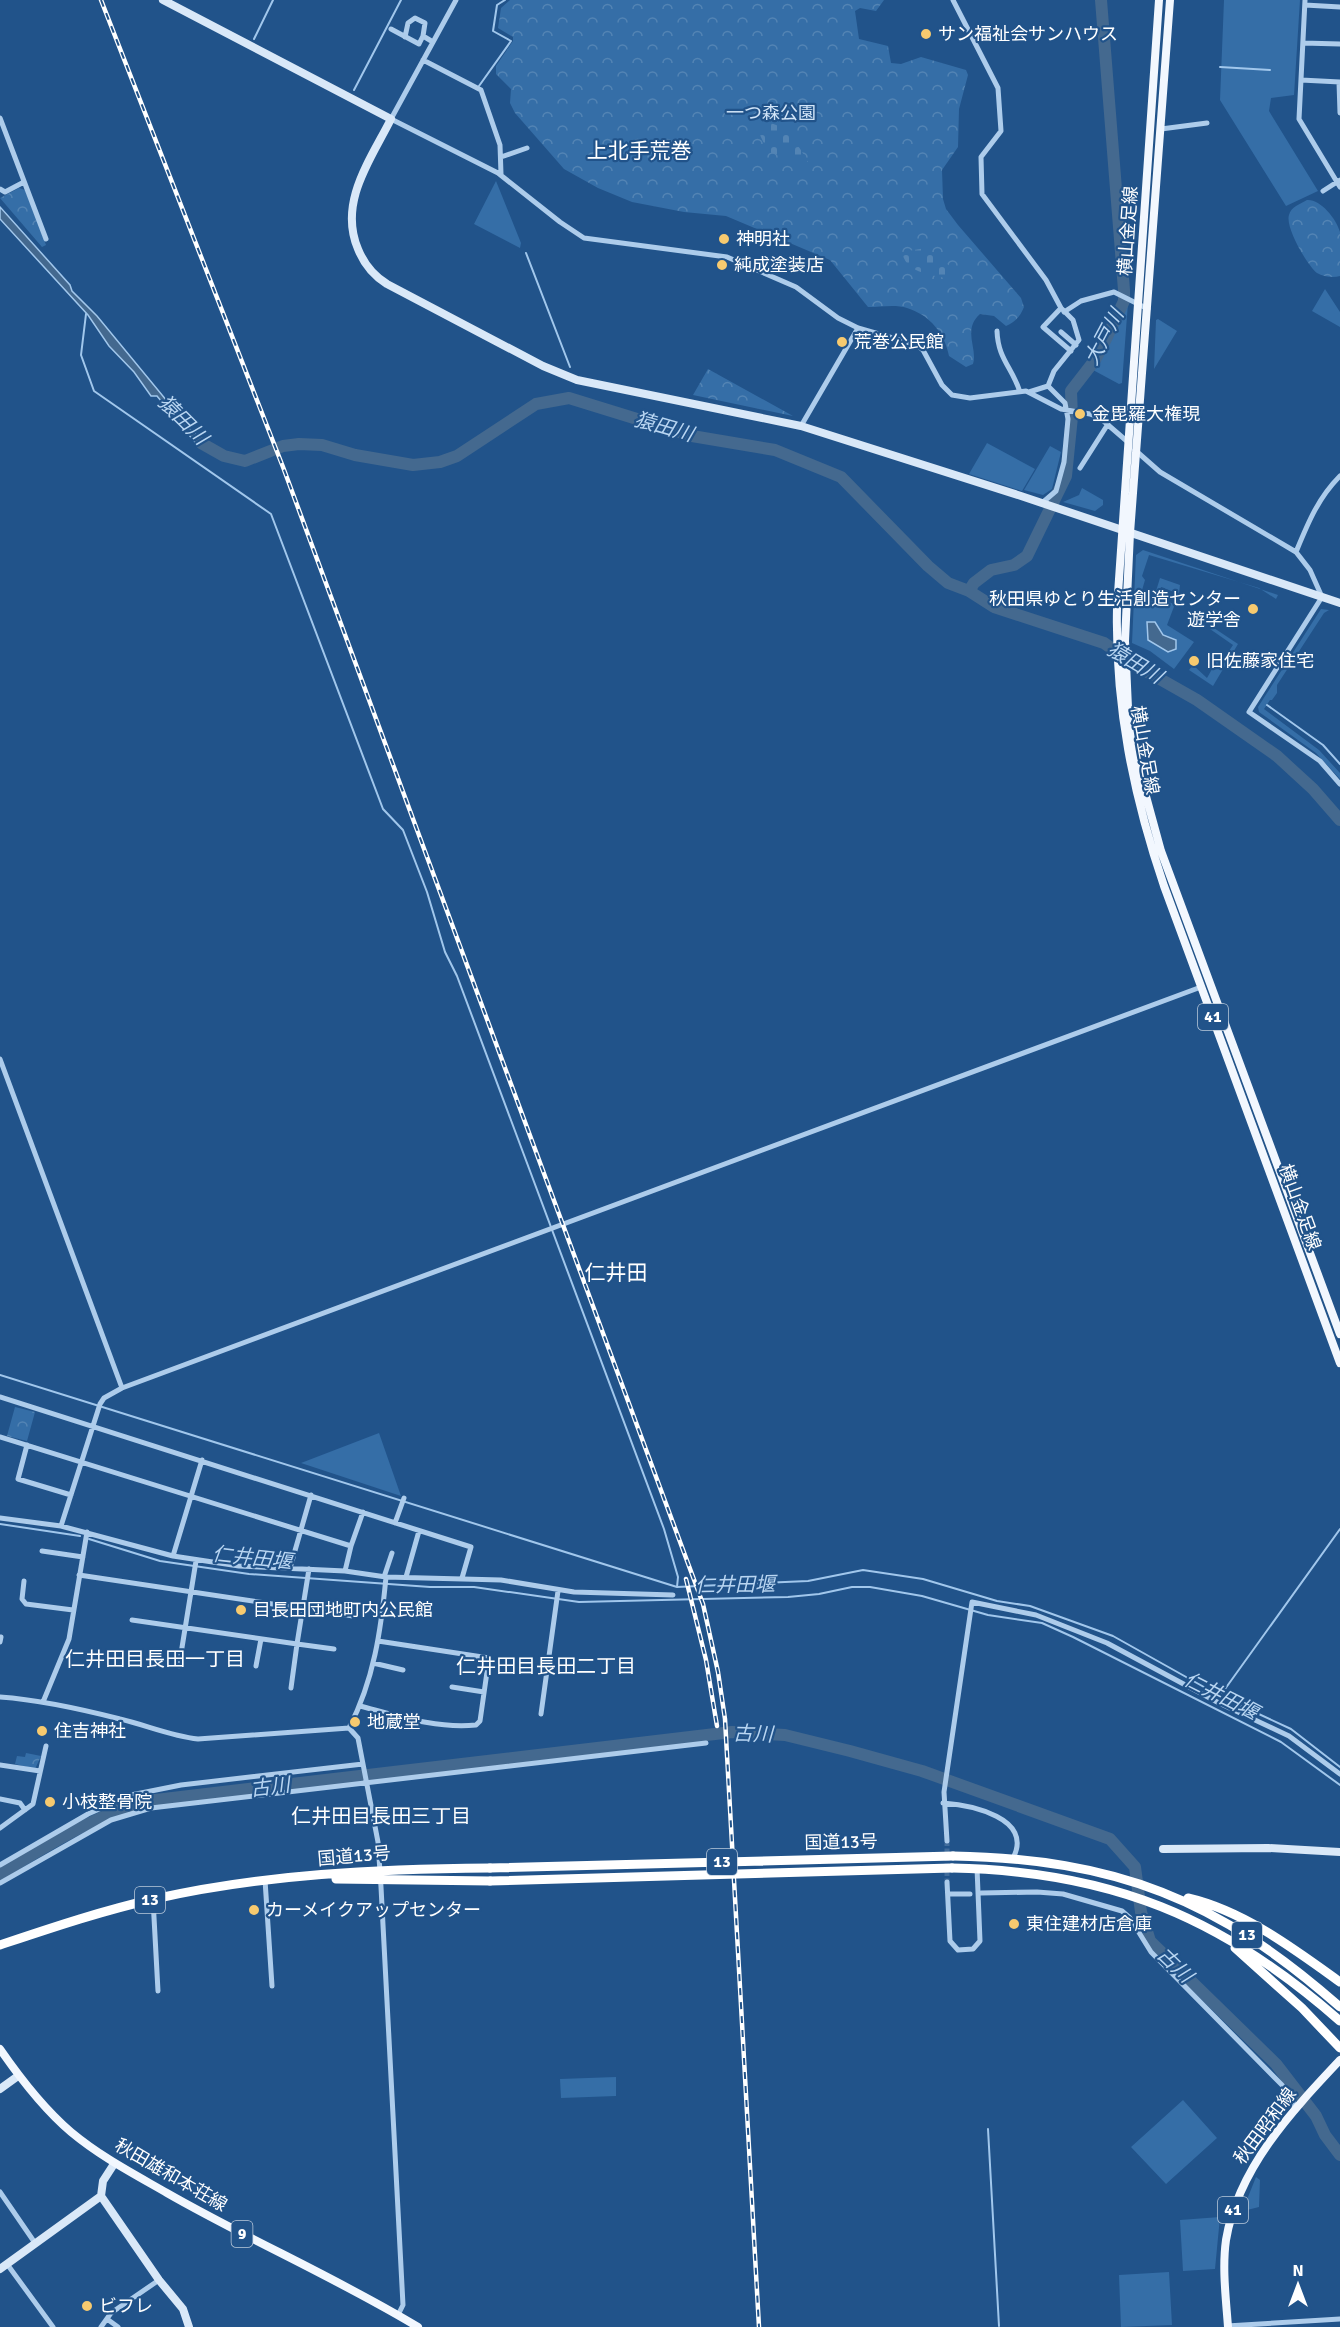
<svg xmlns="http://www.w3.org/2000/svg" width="1340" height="2327" viewBox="0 0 1340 2327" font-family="Signika,'Noto Sans JP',sans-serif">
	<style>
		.grass { fill: #356ea7 }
		.forest { fill: url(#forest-crowns) }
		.cemetery { fill: url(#cemetery-stones) }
		.water { fill: #44698f; stroke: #a1c7ec; stroke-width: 1.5 }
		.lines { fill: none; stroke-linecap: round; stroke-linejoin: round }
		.stream { stroke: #a1c7ec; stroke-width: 2 }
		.river { stroke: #44698f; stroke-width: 12 }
		.street-tunnel { stroke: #426d9c; stroke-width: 5; stroke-dasharray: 5 2.5; stroke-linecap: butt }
		.street { stroke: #adcceb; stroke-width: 5 }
		.secondary { stroke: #d9e8f8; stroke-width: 8 }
		.primary { stroke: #f2f7fe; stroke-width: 8 }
		.highway { stroke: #fff; stroke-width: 9 }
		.rail-casing { stroke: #fff; stroke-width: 4.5 }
		.rail { stroke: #21538a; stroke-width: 2; stroke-dasharray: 7; stroke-linecap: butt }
		.highway-bridge { stroke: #fff; stroke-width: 9 }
		.poi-dot { fill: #f7ca6f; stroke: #21538a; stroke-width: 2 }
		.labels { text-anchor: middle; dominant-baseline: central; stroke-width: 4.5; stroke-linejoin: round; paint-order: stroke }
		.shield { fill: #21538a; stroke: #bccbdc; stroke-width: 1.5 }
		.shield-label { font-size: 16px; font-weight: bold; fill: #fff }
		.poi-label { font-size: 18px; fill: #fff; stroke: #21538a; text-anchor: start }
		.park-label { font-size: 18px; fill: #d2e5f8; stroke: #21538a }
		.street-label { font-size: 18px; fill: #fff; stroke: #21538a }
		.water-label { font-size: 20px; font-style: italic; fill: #b9d6f2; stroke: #21538a }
		.neighbourhood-label { font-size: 20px; fill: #fff; stroke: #21538a }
		.quarter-label { font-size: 21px; fill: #fff; stroke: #21538a }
	</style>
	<defs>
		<pattern id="forest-crowns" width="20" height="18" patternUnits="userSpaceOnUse" patternTransform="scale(1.5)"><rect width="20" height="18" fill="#356ea7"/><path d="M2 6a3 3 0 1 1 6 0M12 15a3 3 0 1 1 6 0" fill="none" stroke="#5384b4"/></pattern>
		<pattern id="cemetery-stones" width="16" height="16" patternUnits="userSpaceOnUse" patternTransform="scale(1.5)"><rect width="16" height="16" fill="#356ea7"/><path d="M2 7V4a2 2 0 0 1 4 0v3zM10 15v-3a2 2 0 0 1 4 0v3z" fill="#5384b4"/></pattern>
	</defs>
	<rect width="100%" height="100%" fill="#21538a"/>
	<path class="grass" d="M1224 0H1300L1294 95 1271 98 1269 111 1318 191 1286 206 1220 100Z
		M496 181 521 243 520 248 474 224Z
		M1325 289 1340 312V327L1312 311Z
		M1126 303H1128L1122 383 1119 384 1093 370Z
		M1158 319 1177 331 1154 369 1156 320Z
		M987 443 1035 469 1022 491 969 474Z
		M1050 446 1061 452 1052 489 1043 495 1024 490Z
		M1082 488 1103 500V505L1095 511 1063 502 1079 495Z
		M1143 550 1278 595 1276 599 1259 588 1149 555 1142 576 1145 580 1140 597 1153 601 1160 578 1180 585 1179 594 1161 587 1157 599 1175 604 1167 625 1194 642 1174 669 1150 651 1132 643 1136 555Z
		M1321 609 1329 610 1324 613 1277 685V693L1272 700H1270L1264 709 1319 750 1340 773V779L1316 753 1259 712 1258 707Z
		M1211 626 1238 644 1213 686 1189 670 1193 665 1207 678 1220 655 1225 657 1233 645 1210 629Z
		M379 1433 401 1496 301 1463Z
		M616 2077V2096L561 2098 560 2079Z
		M1183 2100 1217 2138 1166 2184 1131 2147Z
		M1256 2177 1260 2180 1259 2207 1247 2210 1244 2207Z
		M1220 2217 1215 2269 1183 2271 1180 2220Z
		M1169 2272 1172 2325 1121 2327 1119 2275Z"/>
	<path class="forest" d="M510 0H884L876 11 860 8 855 11 859 39 888 46 891 63 901 64 921 57 966 70 968 75 959 109 958 147 942 170 943 199 946 209 958 225 1021 298 1024 307C1020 317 1015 322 1006 326L994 316 980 314C962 330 978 349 973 364L966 367 949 356C945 334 930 315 907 308 896 304 880 307 868 307L830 260 726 216 684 212 632 202 598 188 564 169 515 113 510 103 511 89 496 74V66L513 41V37L498 28 501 8Z
		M19 188 25 190 46 245 42 247 0 198Z
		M1307 200C1320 199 1336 218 1340 232 1340 244 1340 263 1340 276 1333 278 1324 277 1317 273 1307 265 1285 227 1289 215 1291 207 1300 204 1307 200Z
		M708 369 793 416 693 395Z
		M15 1407 35 1412 27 1441 7 1436Z
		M26 1753 41 1756 35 1769 15 1764 17 1756 25 1757Z"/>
	<path class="cemetery" d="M764 123C785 121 799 146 808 162L768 152 760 135Z
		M926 248 955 270 951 279C933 275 906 274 902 252Z"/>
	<path class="water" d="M0 207 70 285 72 291 97 316 190 429 212 449 224 455 199 447 157 396H151L134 372 109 346 88 315 0 219Z
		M1147 622H1155L1163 635 1176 640V649L1168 652 1148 640Z"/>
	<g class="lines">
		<path class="stream" d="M254 39 273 0
			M1220 67 1270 70
			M479 86 511 41 493 31 497 5 505 0
			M354 90 401 0
			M526 253 570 367
			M86 314 81 355 94 391 271 514 383 809 403 830 427 892 445 952 457 976 664 1529 678 1577 677 1587
			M569 398 570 396
			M1267 705 1323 745 1340 764
			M0 1375 677 1587 808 1581 863 1570 923 1579 997 1601 1030 1606 1113 1636 1220 1696 1291 1729 1340 1767
			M0 1524 80 1536
			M89 1539 160 1561 249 1574 430 1587H474L579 1602 788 1597 819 1594 852 1587H870L922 1596 988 1615 1042 1623 1073 1637 1281 1742 1340 1785
			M1220 1696 1340 1529
			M988 2129 999 2326"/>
		<path class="river" d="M201 443 224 456 245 461 283 446 299 444 322 445 355 455 413 465 440 462 457 456 536 404 569 398 692 436 775 450 841 477 928 566 948 583 969 591 994 607 1104 643 1137 666 1197 700 1277 756 1313 789 1340 820
			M969 591 974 583 991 570 1014 565 1027 556 1066 476 1072 417 1071 391 1095 360 1106 339 1124 301V290L1101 0
			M0 1874C47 1846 93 1816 147 1801L732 1732 785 1735 850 1751 922 1771 1110 1839 1135 1867 1141 1912 1150 1941 1276 2064 1316 2116 1325 2135 1340 2155"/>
		<path class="street-tunnel" d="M947 1841V1882"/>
		<path class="street" d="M456 0 391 119 498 173 560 222 584 238 727 257 796 287 838 318 858 328 917 345 923 350 942 385 952 395 970 398 1026 391 1061 409 1090 414 1100 418 1129 443
			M953 0 998 88 1001 131 981 157 982 194 1046 280 1061 308 1073 320 1079 340 1054 371 1048 386 1029 392
			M1305 0 1299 119 1340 187
			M1305 5 1340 7
			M391 29 419 44 423 36 433 42
			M405 37 408 23 415 18 425 23 423 36
			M1303 43 1340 44
			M423 60 481 90 500 145 501 174
			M1301 80 1340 82
			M1339 82 1340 113
			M0 118 46 239
			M1161 129 1207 123
			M501 157 527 148
			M0 189 5 192 24 182
			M1323 191 1340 180
			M1061 308 1043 327 1071 351
			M1064 312 1081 301 1114 292 1148 309
			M997 331C998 359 1012 367 1020 392
			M1061 332 1076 345
			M801 426 858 328
			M1135 450 1160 472 1296 552 1310 570 1322 597 1249 712 1320 761 1340 784
			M1080 468 1108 424
			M1042 503 1056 491 1064 462 1068 419 1065 403 1048 386
			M1296 552C1308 523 1318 498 1340 476
			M0 1059 122 1388
			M0 1397 471 1547 462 1578
			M0 1437 351 1546 363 1512
			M27 1445 18 1479 71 1495
			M0 1518 61 1526 173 1556 239 1566 345 1571 386 1577 501 1580 574 1592 673 1595
			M395 1523 404 1498
			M61 1526 100 1404 104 1398 122 1388 1201 987
			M42 1551 83 1557
			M173 1556 202 1460
			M290 1568 311 1495
			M345 1571 351 1546
			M79 1575 353 1616
			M384 1577 392 1553
			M406 1577 419 1531
			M24 1581 22 1599 26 1604 73 1610
			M132 1620 297 1644 309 1569
			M0 1642 1 1637
			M373 1663 403 1670
			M179 1666 196 1561
			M256 1666 261 1639
			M452 1687 484 1692
			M291 1688 297 1644 334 1649
			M0 1697C41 1700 81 1709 120 1719 146 1725 171 1736 198 1739L349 1728
			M43 1702 69 1639 87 1532
			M360 1706C398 1716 437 1729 476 1725L480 1721 489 1658 378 1641
			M541 1714 558 1591
			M349 1728 358 1738 378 1842 381 1887 403 2305 398 2315
			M349 1728C374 1680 381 1630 386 1577
			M0 1765 40 1771
			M0 1799 20 1803 25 1810
			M943 1803C971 1805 1034 1818 1013 1858
			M0 1828 33 1804 46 1746
			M947 1841 944 1792 972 1602 1036 1615 1107 1643 1219 1703 1289 1736 1340 1774
			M0 1865 88 1814 131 1795 181 1785 363 1764
			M265 1880 272 1986
			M947 1882 950 1941 958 1950 973 1949 980 1941 977 1868
			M0 1883 111 1820 151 1808 706 1743
			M981 1893 1037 1892 1063 1894 1122 1911 1130 1918 1151 1952 1282 2085 1292 2097 1295 2111
			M948 1894H970
			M153 1899 158 1991
			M0 2192 35 2243
			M7 2264 53 2327
			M107 2319 118 2327
			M1227 2326 1340 2319
			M101 2327 111 2313 159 2280"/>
		<path class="secondary" d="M163 0 391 119C371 159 338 202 358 249 364 264 374 276 387 284L543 366 577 380 801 426 1021 496 1340 603
			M1163 1849 1268 1848 1340 1852
			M0 2089 18 2076
			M114 2164 103 2181 101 2196 159 2280 183 2309 189 2327
			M0 2269 101 2196"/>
		<path class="primary" d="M1159 0 1117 608C1115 705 1133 795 1164 886L1340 1363
			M1170 0 1130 533 1125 641 1128 708 1138 767 1161 851 1340 1334
			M0 2049C20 2078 44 2109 71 2132 101 2157 134 2174 167 2193 249 2240 337 2278 418 2327
			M1228 2327C1226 2299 1222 2268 1226 2240 1238 2168 1292 2111 1340 2060"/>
		<path class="highway" d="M953 1856C1116 1859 1218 1899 1340 2007
			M952 1868C1110 1871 1222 1917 1340 2021
			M336 1879 490 1881
			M1188 1898C1244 1911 1294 1949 1340 1982
			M0 1945C51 1928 101 1911 154 1899 264 1874 378 1869 490 1868
			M1235 1948 1302 2008 1340 2048"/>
		<g class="rail-casing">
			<path id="rail" d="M101 0 283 467 703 1604 718 1672 725 1719 759 2327
				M686 1579 706 1660 717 1726"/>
		</g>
		<use href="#rail" class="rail"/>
		<path class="highway-bridge" d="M490 1868 953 1856
			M490 1881 952 1868"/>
	</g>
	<g class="poi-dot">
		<circle cx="926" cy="34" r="6"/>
		<circle cx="724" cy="239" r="6"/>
		<circle cx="722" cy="265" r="6"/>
		<circle cx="842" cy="342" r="6"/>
		<circle cx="1080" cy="414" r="6"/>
		<circle cx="1253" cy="609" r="6"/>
		<circle cx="1194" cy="661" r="6"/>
		<circle cx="241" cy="1610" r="6"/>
		<circle cx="355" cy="1722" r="6"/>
		<circle cx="42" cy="1731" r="6"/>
		<circle cx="50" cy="1802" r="6"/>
		<circle cx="254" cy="1910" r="6"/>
		<circle cx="1014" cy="1924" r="6"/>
		<circle cx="87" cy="2306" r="6"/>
	</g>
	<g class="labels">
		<g class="shield">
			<rect x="1198" y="1004" width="30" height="26" rx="4.5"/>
			<rect x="707" y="1849" width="30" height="26" rx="4.5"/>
			<rect x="135" y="1887" width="30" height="26" rx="4.5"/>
			<rect x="1232" y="1922" width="30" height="26" rx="4.5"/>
			<rect x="1218" y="2197" width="30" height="26" rx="4.5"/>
			<rect x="231.5" y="2221" width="21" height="26" rx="4.5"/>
		</g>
		<g class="shield-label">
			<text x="1213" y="1017">41</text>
			<text x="722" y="1862">13</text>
			<text x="150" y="1900">13</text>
			<text x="1247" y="1935">13</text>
			<text x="1233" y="2210">41</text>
			<text x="242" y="2234">9</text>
		</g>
		<g class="poi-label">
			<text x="938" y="34">サン福祉会サンハウス</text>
			<text x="736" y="239">神明社</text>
			<text x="734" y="265">純成塗装店</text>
			<text x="854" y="342">荒巻公民館</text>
			<text x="1092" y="414">金毘羅大権現</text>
			<text x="1241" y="599" text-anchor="end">秋田県ゆとり生活創造センター<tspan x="1241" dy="21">遊学舎</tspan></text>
			<text x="1206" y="661">旧佐藤家住宅</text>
			<text x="253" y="1610">目長田団地町内公民館</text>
			<text x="367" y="1722">地蔵堂</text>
			<text x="54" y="1731">住吉神社</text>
			<text x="62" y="1802">小枝整骨院</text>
			<text x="266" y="1910">カーメイクアップセンター</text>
			<text x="1026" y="1924">東住建材店倉庫</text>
			<text x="99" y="2306">ビフレ</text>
		</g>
		<g class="park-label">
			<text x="771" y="113">一つ森公園</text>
		</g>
		<g class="street-label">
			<text transform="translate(1128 231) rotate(-86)">横山金足線</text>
			<text transform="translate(1145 750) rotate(80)">横山金足線</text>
			<text transform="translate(1300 1207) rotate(70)">横山金足線</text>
			<text transform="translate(841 1842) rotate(-1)">国道13号</text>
			<text transform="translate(354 1856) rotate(-5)">国道13号</text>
			<text transform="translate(1265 2126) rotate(-53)">秋田昭和線</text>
			<text transform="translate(171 2175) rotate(30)">秋田雄和本荘線</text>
		</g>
		<g class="water-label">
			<text transform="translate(1104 337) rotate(-62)">大戸川</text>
			<text transform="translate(183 420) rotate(45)">猿田川</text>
			<text transform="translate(664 427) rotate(16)">猿田川</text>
			<text transform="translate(1135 663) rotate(31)">猿田川</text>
			<text transform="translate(252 1558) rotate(6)">仁井田堰</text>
			<text transform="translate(735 1585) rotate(-1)">仁井田堰</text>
			<text transform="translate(1221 1696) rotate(27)">仁井田堰</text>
			<text transform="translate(753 1734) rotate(2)">古川</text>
			<text transform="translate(270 1787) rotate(-7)">古川</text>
			<text transform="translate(1175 1965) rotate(44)">古川</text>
		</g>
		<g class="neighbourhood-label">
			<text x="155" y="1659">仁井田目長田一丁目</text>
			<text x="546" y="1666">仁井田目長田二丁目</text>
			<text x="381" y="1816">仁井田目長田三丁目</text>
		</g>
		<g class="quarter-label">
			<text x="639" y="151">上北手荒巻</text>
			<text x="616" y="1273">仁井田</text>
		</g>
	</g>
	<g transform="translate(1298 2285)" stroke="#21538a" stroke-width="4.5" paint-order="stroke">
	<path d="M0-4.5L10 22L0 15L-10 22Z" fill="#ffffff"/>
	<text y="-9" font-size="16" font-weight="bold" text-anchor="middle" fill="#ffffff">N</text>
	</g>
</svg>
